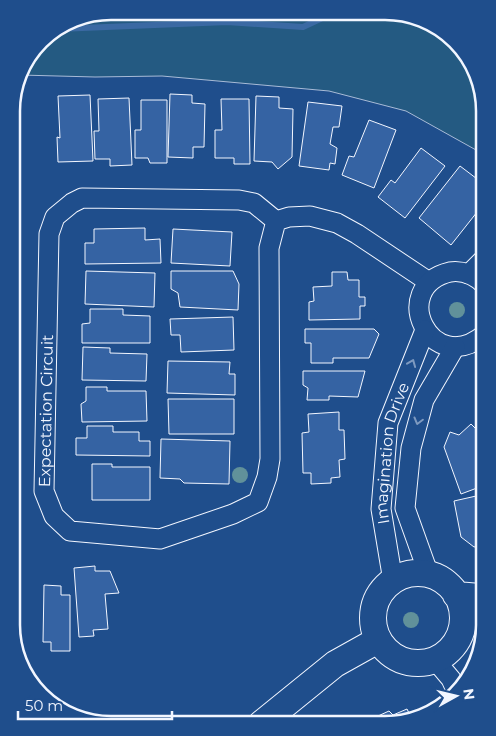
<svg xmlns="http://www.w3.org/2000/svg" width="496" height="736" viewBox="0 0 496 736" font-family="Montserrat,sans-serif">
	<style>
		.green { fill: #245a82; stroke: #a8bbd7 }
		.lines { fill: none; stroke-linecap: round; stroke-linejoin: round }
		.stream { stroke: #3b69a3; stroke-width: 6 }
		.building { fill: #3563a3; stroke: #f2f6ff }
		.street-casing { stroke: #f2f6ff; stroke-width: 21 }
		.secondary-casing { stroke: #f2f6ff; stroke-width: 28 }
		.street { stroke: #1f4e8c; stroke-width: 19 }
		.secondary { stroke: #1f4e8c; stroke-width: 26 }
		.tree { fill: #61919a }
		.oneway { stroke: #7e9ac0 }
		.labels { text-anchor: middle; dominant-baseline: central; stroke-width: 4; stroke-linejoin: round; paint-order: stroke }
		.street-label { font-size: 16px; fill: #f2f6ff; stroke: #1f4e8c }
		.rim { fill: none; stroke: #f2f6ff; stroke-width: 2.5 }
	</style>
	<rect width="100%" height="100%" fill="#1f4e8c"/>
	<path class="green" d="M404 13 446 32 477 73 485 111V155L406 111 329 91 162 76 95 77 20 75C31 43 51 33 79 17Z"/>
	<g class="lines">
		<path class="stream" d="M58 29 227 22 303 27 331 14"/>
	</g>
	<path class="building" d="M170 94 192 95V103L205 104 204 147H193V158L168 157Z
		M90 95 93 161 58 162 57 137 60 138 58 96Z
		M256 96 279 97V108L293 109 292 157 278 169 272 162 254 161Z
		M129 98 132 165 110 166V159H95L94 131H99L98 99Z
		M221 99H249L250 164H234V158H215V130H222Z
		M141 100H167V163H150L148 158H135V130H141Z
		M308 102 342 106 339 127H333L330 144 337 148 335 164 330 163 329 170 299 166Z
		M369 120 396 130 374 188 342 175 349 156 354 157Z
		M421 148 445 166 405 218 378 197 391 180 395 183Z
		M460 166 485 185V202L451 245 419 218Z
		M145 228V240L160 239 161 263 85 264V243H94V229Z
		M173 229 232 232 230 266 171 263Z
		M86 271 155 273 154 307 85 304Z
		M171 271H233L239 284 238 310 180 307 178 293 171 289Z
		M332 272H347L348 280H359V297H365V306H360V319L309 320V302L314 301 313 287 332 286Z
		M90 309H123V315L150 316V343H82V324L90 323Z
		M233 317 234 350 181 352 180 335H171L170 319Z
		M305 329H374L379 334 369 358H333V363H311V343H305Z
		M83 347 110 348V353L147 354 146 381 82 380Z
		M168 361 230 362 229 374H235V395L167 393Z
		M303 371H365L358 397 329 396V400H307L308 388 303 385Z
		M86 387H107V391H146L147 421 82 422 81 404 86 401Z
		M168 399H234V434H169Z
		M339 412V430H344L345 459 339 460 340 477 331 478V483L311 484V473H303L302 433 309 432 308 414Z
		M485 421V485L461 494 444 447 450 432 459 435 471 424 476 429Z
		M87 426H113V432H139V441H150V456L76 455V438H87Z
		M161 439 230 441 229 484 184 483 180 479 160 478Z
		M92 464H112V467H150V500H92Z
		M485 494V545L474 547 461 537 454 501Z
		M95 566V571H110L119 593 105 594 108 629 93 630 94 636 79 637 74 568Z
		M44 585 61 586V595H70V651H51V642H43Z
		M407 709 412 719 385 725H369L367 721 389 711 393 715Z"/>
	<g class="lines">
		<g class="street-casing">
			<g id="street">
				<path id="s1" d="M276 221 269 248 270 459 267 477 258 502 233 514 160 539 70 531 54 516 44 491 49 234 55 217 72 203 82 198 239 200 254 203 276 221 289 217 310 216 337 223 357 234 429 282"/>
				<path d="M469 274 485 258"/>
				<path d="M485 334C431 380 387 287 450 272 463 270 476 276 485 285"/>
				<path d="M429 575 405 508 411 448 424 400 455 347"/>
				<path id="s2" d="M393 581 381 509 388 423 425 330"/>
				<path d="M435 660 451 679 456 690"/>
			</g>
		</g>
		<g class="secondary-casing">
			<path id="secondary" d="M373 618a45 45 0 1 1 90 0a45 45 0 1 1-90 0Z
				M456 595 480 597 485 596
				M261 724 335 664 378 640"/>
		</g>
		<use href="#street" class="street"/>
		<use href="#secondary" class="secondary"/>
	</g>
	<g class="tree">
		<circle cx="457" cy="310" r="8"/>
		<circle cx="240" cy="475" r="8"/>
		<circle cx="411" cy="620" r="8"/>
	</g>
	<defs><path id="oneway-chevron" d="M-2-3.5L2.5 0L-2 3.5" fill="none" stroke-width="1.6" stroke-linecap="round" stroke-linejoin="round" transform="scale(1.25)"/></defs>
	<g class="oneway">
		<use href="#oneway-chevron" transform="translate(412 363) rotate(-68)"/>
		<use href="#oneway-chevron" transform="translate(418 421) rotate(105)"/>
	</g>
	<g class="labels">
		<g class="street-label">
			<text stroke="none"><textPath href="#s1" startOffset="608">Expectation Circuit</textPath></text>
			<text stroke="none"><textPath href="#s2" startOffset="130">Imagination Drive</textPath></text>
		</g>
	</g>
	<path d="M0 0H496V736H0ZM111 20H385A91 91 0 0 1 476 111V625A91 91 0 0 1 385 716H111A91 91 0 0 1 20 625V111A91 91 0 0 1 111 20Z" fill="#1f4e8c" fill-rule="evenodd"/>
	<path class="rim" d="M111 20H385A91 91 0 0 1 476 111V625A91 91 0 0 1 385 716H111A91 91 0 0 1 20 625V111A91 91 0 0 1 111 20Z"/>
	<g transform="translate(456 696) rotate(82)" stroke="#1f4e8c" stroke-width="4" paint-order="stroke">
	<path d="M0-4L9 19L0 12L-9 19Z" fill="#f2f6ff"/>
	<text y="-8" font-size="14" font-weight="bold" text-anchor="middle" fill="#f2f6ff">N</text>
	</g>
	<path d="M18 711v8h154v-8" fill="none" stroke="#f2f6ff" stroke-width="2.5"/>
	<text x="25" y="711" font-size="15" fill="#f2f6ff" stroke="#1f4e8c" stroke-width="4" paint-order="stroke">50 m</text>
</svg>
